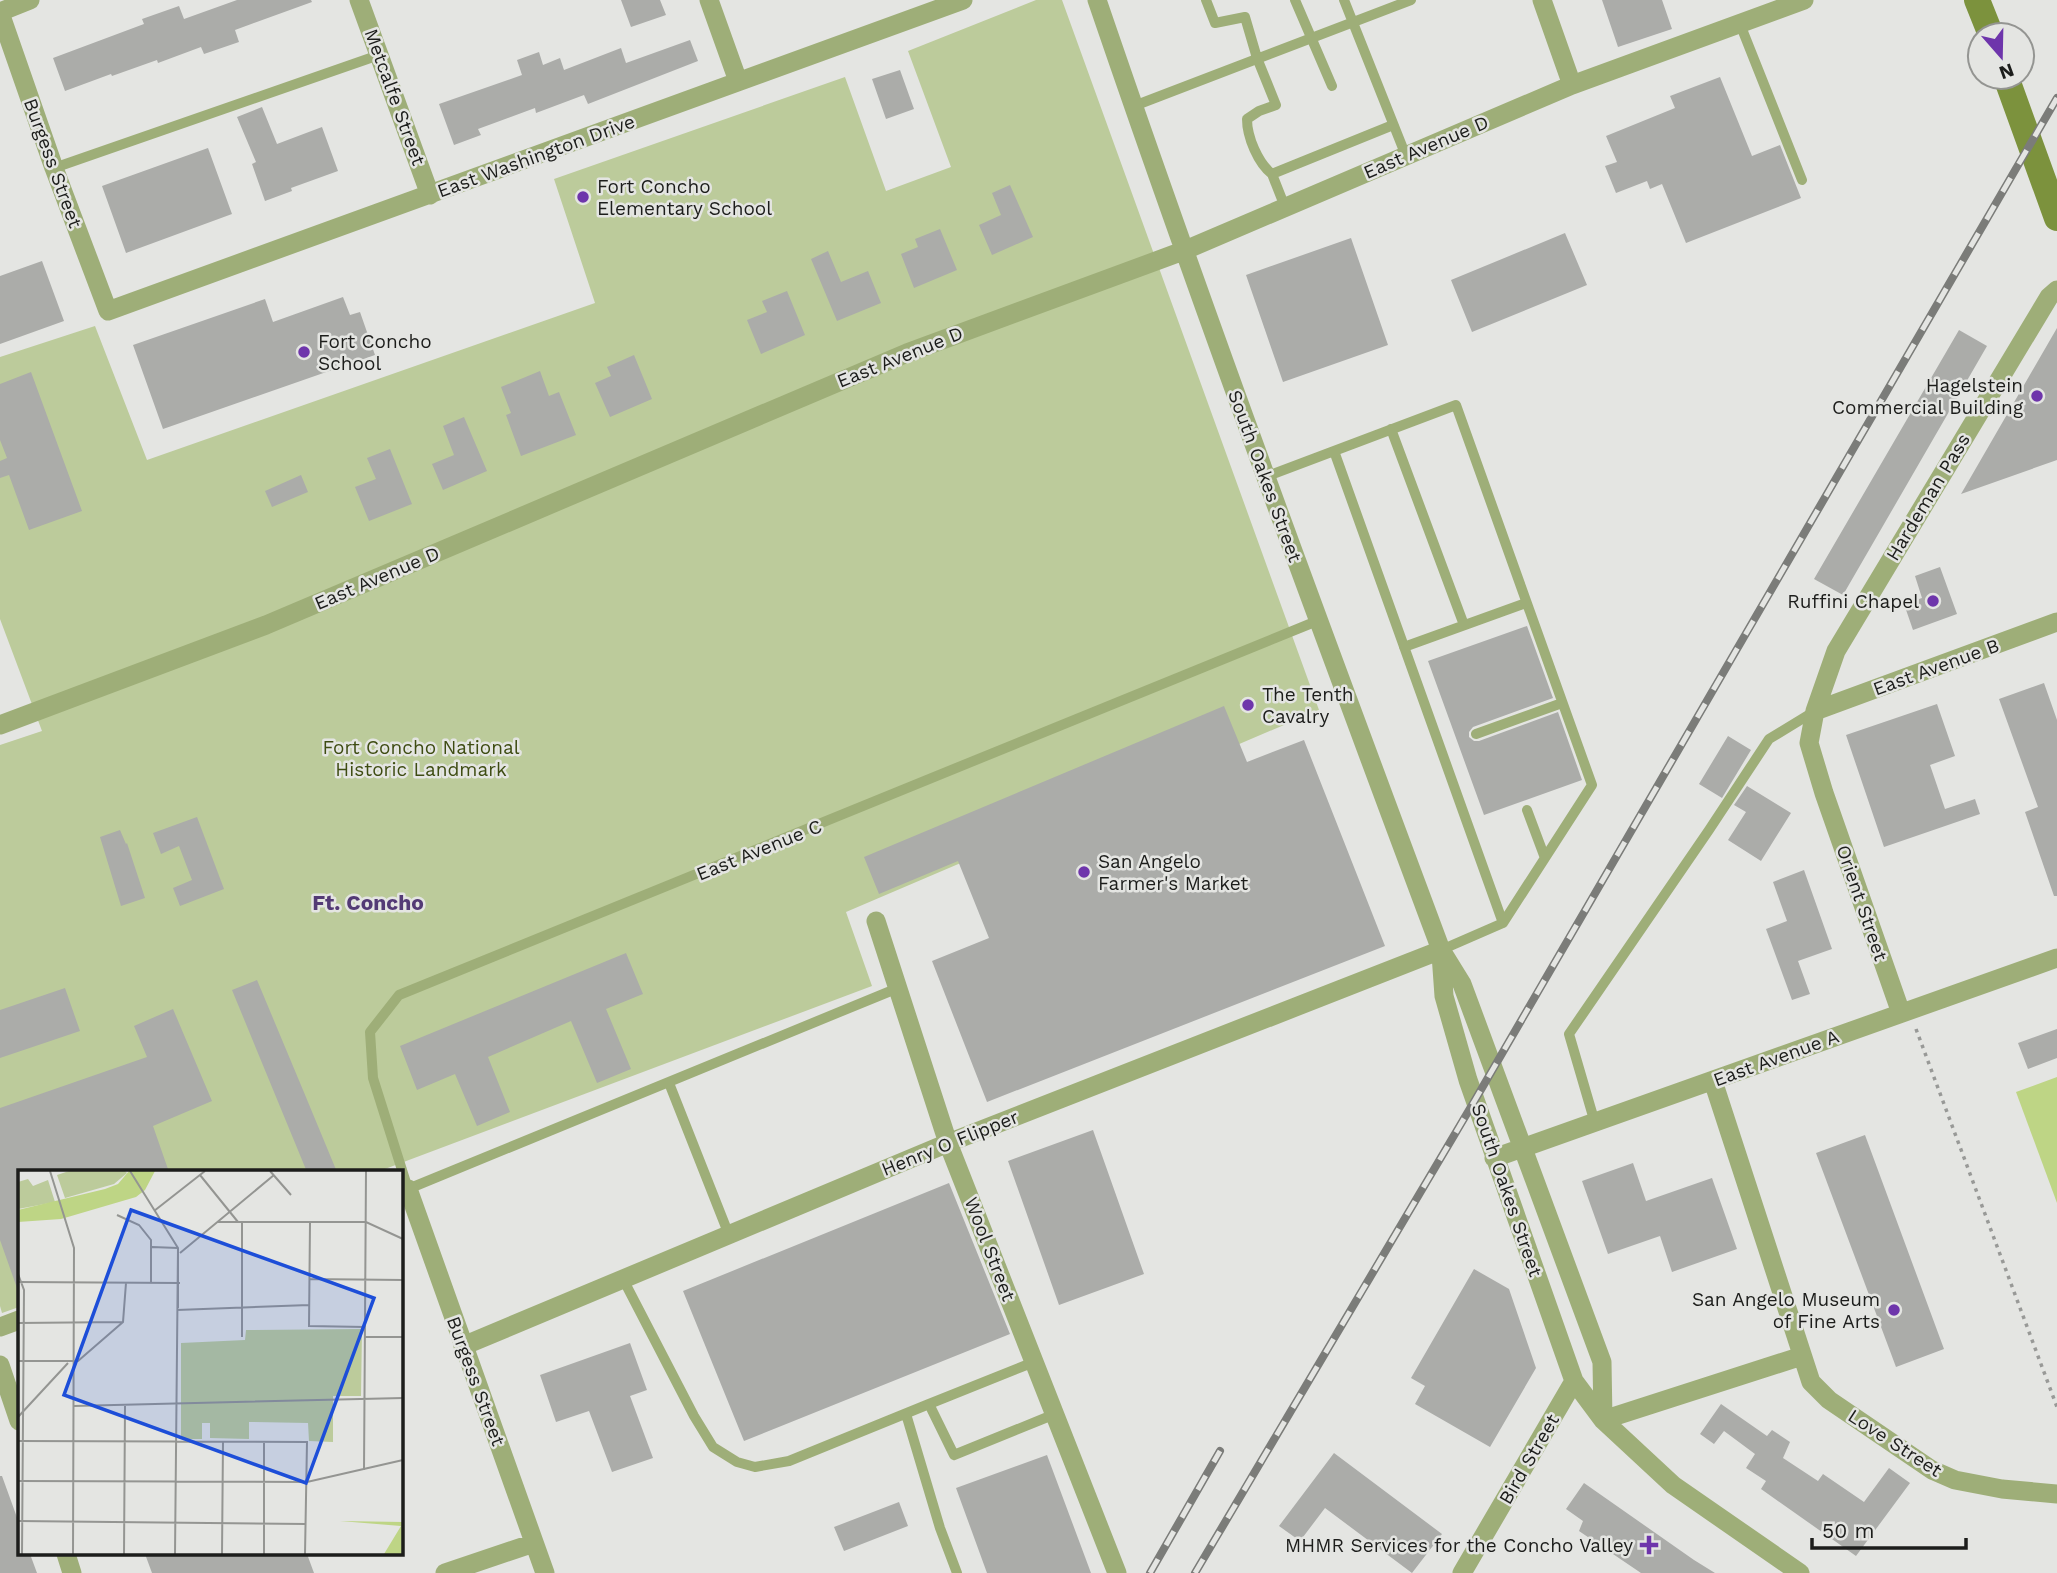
<svg xmlns="http://www.w3.org/2000/svg" width="2057" height="1573" viewBox="0 0 2057 1573" font-family="'Work Sans',sans-serif">
	<style>
		.green { fill: #bccb9b }
		.water { fill: #bed585 }
		.building { fill: #abaca9 }
		.lines { fill: none; stroke-linecap: round; stroke-linejoin: round }
		.path { stroke: #989997; stroke-width: 3.5; stroke-dasharray: 3.5 5; stroke-linecap: butt }
		.service { stroke: #9eae78; stroke-width: 10 }
		.minor { stroke: #9eae78; stroke-width: 19 }
		.secondary { stroke: #7c923d; stroke-width: 26 }
		.rail-casing { stroke: #7b7c79; stroke-width: 8 }
		.rail { stroke: #e4e5e2; stroke-width: 5; stroke-dasharray: 16; stroke-linecap: butt }
		.poi-dot { fill: #6e35ab; stroke: #e4e5e2; stroke-width: 2.5 }
		.labels { text-anchor: middle; dominant-baseline: central; stroke-width: 5; stroke-linejoin: round; paint-order: stroke }
		.street-label { font-size: 19px; fill: #1c1d1b; stroke: #e4e5e2 }
		.poi-label { font-size: 19px; fill: #1c1d1b; stroke: #e4e5e2; text-anchor: start }
		.park-label { font-size: 19px; fill: #3e4c12; stroke: #e4e5e2 }
		.neighbourhood-label { font-size: 21px; font-weight: bold; fill: #533a75; stroke: #e4e5e2 }
		.inset-road { fill: none; stroke: #949592; stroke-width: 2 }
		.view { fill: #1d4ed8; fill-opacity: 0.15; stroke: #1d4ed8; stroke-width: 3.5 }
		.inset-edge { fill: none; stroke: #1c1d1b; stroke-width: 3.5 }
	</style>
	<rect width="100%" height="100%" fill="#e4e5e2"/>
	<path class="green" d="M1036 0H1062L1319 710 846 912 872 986 377 1172H19V1307L2 1313 0 1306V745L42 731 0 619V357L95 326 147 460 595 303 554 179 845 77 886 191 951 167 908 51Z"/>
	<path class="water" d="M2057 1077V1203L2016 1092Z"/>
	<path class="building" d="M237 0H311L312 2 235 30 239 42 204 54 201 47 158 63 157 60 112 76 111 74 65 91 53 58 144 24 142 19 179 6 184 19Z
		M621 0H660L666 15 631 27Z
		M1602 0H1662L1672 29 1618 47Z
		M690 40 698 61 588 104 584 95 536 113 535 108 478 129 481 135 454 145 439 104 522 75 517 60 539 52 543 65 560 58 564 70 621 48 626 63Z
		M900 70 914 109 886 119 872 79Z
		M1720 77 1752 156 1780 145 1801 198 1686 243 1662 184 1650 189 1647 181 1616 193 1605 166 1617 162 1606 136 1675 108 1670 96Z
		M262 107 277 144 322 127 338 171 291 188 292 191 265 201 252 164 256 162 237 117Z
		M208 148 232 214 126 253 102 186Z
		M1010 185 1033 237 992 255 979 225 1001 215 992 193Z
		M940 229 957 270 914 288 901 254 918 247 915 239Z
		M1565 233 1587 285 1472 332 1451 280Z
		M1351 238 1388 345 1283 382 1246 275Z
		M828 251 841 282 868 271 881 303 837 321 811 259Z
		M42 261 64 321 0 344V276Z
		M787 291 805 335 761 354 747 320 767 312 762 301Z
		M343 297 350 315 360 312 375 355 163 429 133 345 265 299 273 322Z
		M2057 328V460L1961 494Z
		M1959 330 1987 346 1843 595 1814 579Z
		M634 355 652 399 610 417 595 383 611 376 607 367Z
		M540 371 549 396 559 392 576 435 521 456 506 415 511 413 501 387Z
		M31 372 82 511 29 530 9 475 0 478V461L7 458 0 440V384Z
		M464 417 487 471 443 490 432 464 454 455 443 426Z
		M390 449 412 504 369 521 355 487 376 479 367 458Z
		M301 475 308 492 272 507 265 491Z
		M1940 567 1957 614 1913 630 1904 604 1922 598 1915 576Z
		M1527 626 1553 698 1473 727 1469 732V737L1474 741H1479L1558 712 1582 780 1484 815 1428 661Z
		M2044 683 2057 720V896H2054L2025 812 2038 807 1999 699Z
		M1937 704 1955 756 1930 765 1945 809 1975 799 1980 814 1884 847 1846 735Z
		M1224 706 1247 762 1304 740 1385 946 987 1102 932 961 989 938 958 861 879 894 864 857Z
		M1728 736 1751 750 1722 798 1699 784Z
		M1747 786 1791 813 1761 861 1728 840 1746 812 1734 805Z
		M197 817 224 889 180 906 173 888 192 880 179 846 161 854 153 833Z
		M120 830 126 844 127 843 145 898 121 906 100 837Z
		M1804 870 1832 949 1798 961 1810 994 1792 1000 1766 929 1787 921 1773 882Z
		M626 953 643 994 606 1009 631 1069 597 1083 571 1021 488 1057 510 1112 477 1126 455 1074 417 1090 400 1046Z
		M257 980 303 1090 337 1172H307L232 990Z
		M65 988 80 1031 0 1058V1010Z
		M173 1009 212 1101 153 1126 169 1172H19V1288H17L0 1240V1108L147 1057 134 1026Z
		M2057 1029V1058L2028 1069 2018 1043Z
		M1093 1130 1144 1274 1059 1305 1008 1161Z
		M1865 1135 1944 1349 1896 1367 1816 1153Z
		M1633 1163 1646 1201 1712 1178 1737 1249 1672 1272 1660 1236 1608 1254 1582 1181Z
		M949 1183 1010 1334 744 1441 683 1291Z
		M1474 1269 1509 1289 1536 1368 1490 1447 1415 1404 1425 1386 1411 1378Z
		M630 1343 647 1390 630 1396 653 1458 612 1472 589 1411 556 1422 540 1375Z
		M1721 1404 1767 1436 1772 1430 1790 1442 1783 1458 1818 1481 1823 1474 1864 1502 1889 1468 1910 1483 1856 1556 1761 1489 1766 1481 1746 1468 1755 1454 1724 1431 1714 1444 1700 1434Z
		M1334 1453 1442 1534 1412 1573 1325 1508 1300 1541 1279 1526Z
		M1047 1455 1091 1573H987L956 1488Z
		M0 1476H2L19 1523V1554H30L37 1573H0Z
		M1584 1483 1694 1560 1715 1573H1641L1579 1531 1583 1521 1566 1509Z
		M899 1502 908 1526 844 1551 834 1527Z
		M145 1554H307L314 1573H152Z"/>
	<g class="lines">
		<path class="path" d="M1916 1029 2057 1407"/>
		<path class="service" d="M1206 0 1215 23 1245 17 1257 58 1276 105 1259 111 1247 119C1247 137 1258 163 1272 174L1393 125
			M1295 0 1332 86
			M1344 0 1406 156
			M1740 24 1802 180
			M1134 106 1411 0
			M54 168 379 55
			M1272 174 1285 207
			M1391 429 1464 625
			M1334 451 1503 923
			M1265 477 1456 405 1592 785 1503 923 1441 950
			M1404 647 1526 603
			M1476 734 1562 703
			M1527 810 1545 858
			M898 988 408 1189 373 1078 370 1032 399 995 1317 621
			M669 1083 729 1235
			M1595 1123 1569 1034 1709 830 1769 739 1815 711
			M623 1279 694 1416 713 1447 737 1462 755 1467 789 1461 929 1404
			M1034 1362 929 1404 954 1455 1055 1414
			M906 1414 940 1528 957 1573"/>
		<path class="minor" d="M359 0 430 195
			M709 0 738 81
			M1097 0C1206 319 1323 634 1441 950L1462 984 1602 1362 1603 1420
			M1542 0 1572 85
			M0 12 30 0
			M0 13 54 168 108 311 963 0
			M1815 711 2057 622
			M0 725 266 625 907 353 1183 251 1572 85 1804 0
			M876 921 948 1143 1117 1573
			M1441 954 1444 996 1468 1080 1574 1381 1603 1420 1673 1485 1800 1573
			M1901 1013 1824 793 1809 743 1815 711 1836 651 2049 297 2057 290
			M1713 1081 1811 1382 1829 1400 1932 1470 1955 1480 2002 1489 2057 1494
			M1494 1158 2057 958
			M401 1188 408 1189 545 1573
			M0 1327 19 1320
			M463 1346 948 1143 1441 950
			M0 1365 19 1421
			M1603 1420 1802 1356
			M66 1554 72 1573
			M445 1573 534 1543
			M1462 1573 1574 1381"/>
		<path class="secondary" d="M1977 0 1991 35
			M2006 77 2057 218"/>
		<g class="rail-casing">
			<path id="rail" d="M1150 1573 1220 1451
				M1195 1573 1475 1100 2057 98"/>
		</g>
		<use href="#rail" class="rail"/>
	</g>
	<g class="poi-dot">
		<circle cx="583" cy="197" r="7"/>
		<circle cx="304" cy="352" r="7"/>
		<circle cx="2037" cy="396" r="7"/>
		<circle cx="1933" cy="601" r="7"/>
		<circle cx="1248" cy="705" r="7"/>
		<circle cx="1084" cy="872" r="7"/>
		<circle cx="1894" cy="1310" r="7"/>
		<path d="M1645.5 1534.5h7v7h7v7h-7v7h-7v-7h-7v-7h7z"/>
	</g>
	<g class="labels">
		<g class="street-label">
			<text transform="translate(395 97) rotate(70)">Metcalfe Street</text>
			<text transform="translate(1426 147) rotate(-23)">East Avenue D</text>
			<text transform="translate(536 156) rotate(-20)">East Washington Drive</text>
			<text transform="translate(53 163) rotate(70)">Burgess Street</text>
			<text transform="translate(900 357) rotate(-22)">East Avenue D</text>
			<text transform="translate(1265 476) rotate(70)">South Oakes Street</text>
			<text transform="translate(1928 497) rotate(-59)">Hardeman Pass</text>
			<text transform="translate(377 578) rotate(-23)">East Avenue D</text>
			<text transform="translate(1936 667) rotate(-20)">East Avenue B</text>
			<text transform="translate(759 850) rotate(-22)">East Avenue C</text>
			<text transform="translate(1862 903) rotate(71)">Orient Street</text>
			<text transform="translate(1776 1058) rotate(-20)">East Avenue A</text>
			<text transform="translate(950 1143) rotate(-22)">Henry O Flipper</text>
			<text transform="translate(1507 1190) rotate(71)">South Oakes Street</text>
			<text transform="translate(990 1249) rotate(69)">Wool Street</text>
			<text transform="translate(476 1381) rotate(70)">Burgess Street</text>
			<text transform="translate(1895 1443) rotate(33)">Love Street</text>
			<text transform="translate(1529 1459) rotate(-60)">Bird Street</text>
		</g>
		<g class="poi-label">
			<text x="597" y="186">Fort Concho<tspan x="597" dy="22">Elementary School</tspan></text>
			<text x="318" y="341">Fort Concho<tspan x="318" dy="22">School</tspan></text>
			<text x="2023" y="385" text-anchor="end">Hagelstein<tspan x="2023" dy="22">Commercial Building</tspan></text>
			<text x="1919" y="601" text-anchor="end">Ruffini Chapel</text>
			<text x="1262" y="694">The Tenth<tspan x="1262" dy="22">Cavalry</tspan></text>
			<text x="1098" y="861">San Angelo<tspan x="1098" dy="22">Farmer's Market</tspan></text>
			<text x="1880" y="1299" text-anchor="end">San Angelo Museum<tspan x="1880" dy="22">of Fine Arts</tspan></text>
			<text x="1633" y="1545" text-anchor="end">MHMR Services for the Concho Valley</text>
		</g>
		<g class="park-label">
			<text x="421" y="747">Fort Concho National<tspan x="421" dy="22">Historic Landmark</tspan></text>
		</g>
		<g class="neighbourhood-label">
			<text x="368" y="902">Ft. Concho</text>
		</g>
	</g>
	<g transform="translate(18 1170)">
		<rect width="385" height="385" fill="#e4e5e2"/>
		<path d="M51 1H107L109 3 96 14 47 28 39 5ZM10 9 15 16 30 10 37 32 0 39V12ZM344 159 343 226H315V272L291 271 290 253 231 252V269L192 268V253H184V269H163V173L227 170 228 160Z" fill="#bccb9b"/>
		<path d="M111 1H137L127 20 118 27 43 49 0 52V40L87 19 100 14ZM322 351 385 352V384H366L383 356Z" fill="#bed585"/>
		<path class="inset-road" d="M32 1 56 78 55 384M112 1 160 78V138M252 1 273 25M182 5 220 52M136 41 187 1M99 45 121 55 133 70V113M199 52H348L385 69M224 52V167M292 53 291 156 347 157M134 77 160 78M162 83 256 5M0 104 6 120 4 384M291 109 385 110M0 112 162 113M159 140 291 135M0 153 105 152M347 167H385M0 191H60L105 152 108 113M56 236 385 228M0 247 50 193M0 271 289 272 287 384M346 300 348 1M0 311 289 312 385 290M0 351 288 354M106 384 107 236M157 384 160 78M204 384 205 272M246 384V272"/>
		<path class="view" d="M113 40 356 128 288 313 46 225Z"/>
		<rect width="385" height="385" class="inset-edge"/>
	</g>
	<g transform="translate(2001 56) rotate(160)"><circle r="33" fill="#e4e5e2" stroke="#949592" stroke-width="2"/>
	<path d="M0-5L12 26L0 18L-12 26Z" fill="#6e35ab"/>
	<text y="-10" font-size="19" font-weight="bold" text-anchor="middle" fill="#1c1d1b">N</text>
	</g>
	<path d="M1812 1538v10h154v-10" fill="none" stroke="#1c1d1b" stroke-width="3.5"/>
	<text x="1822" y="1538" font-size="21" fill="#1c1d1b" stroke="#e4e5e2" stroke-width="5" paint-order="stroke">50 m</text>
</svg>
